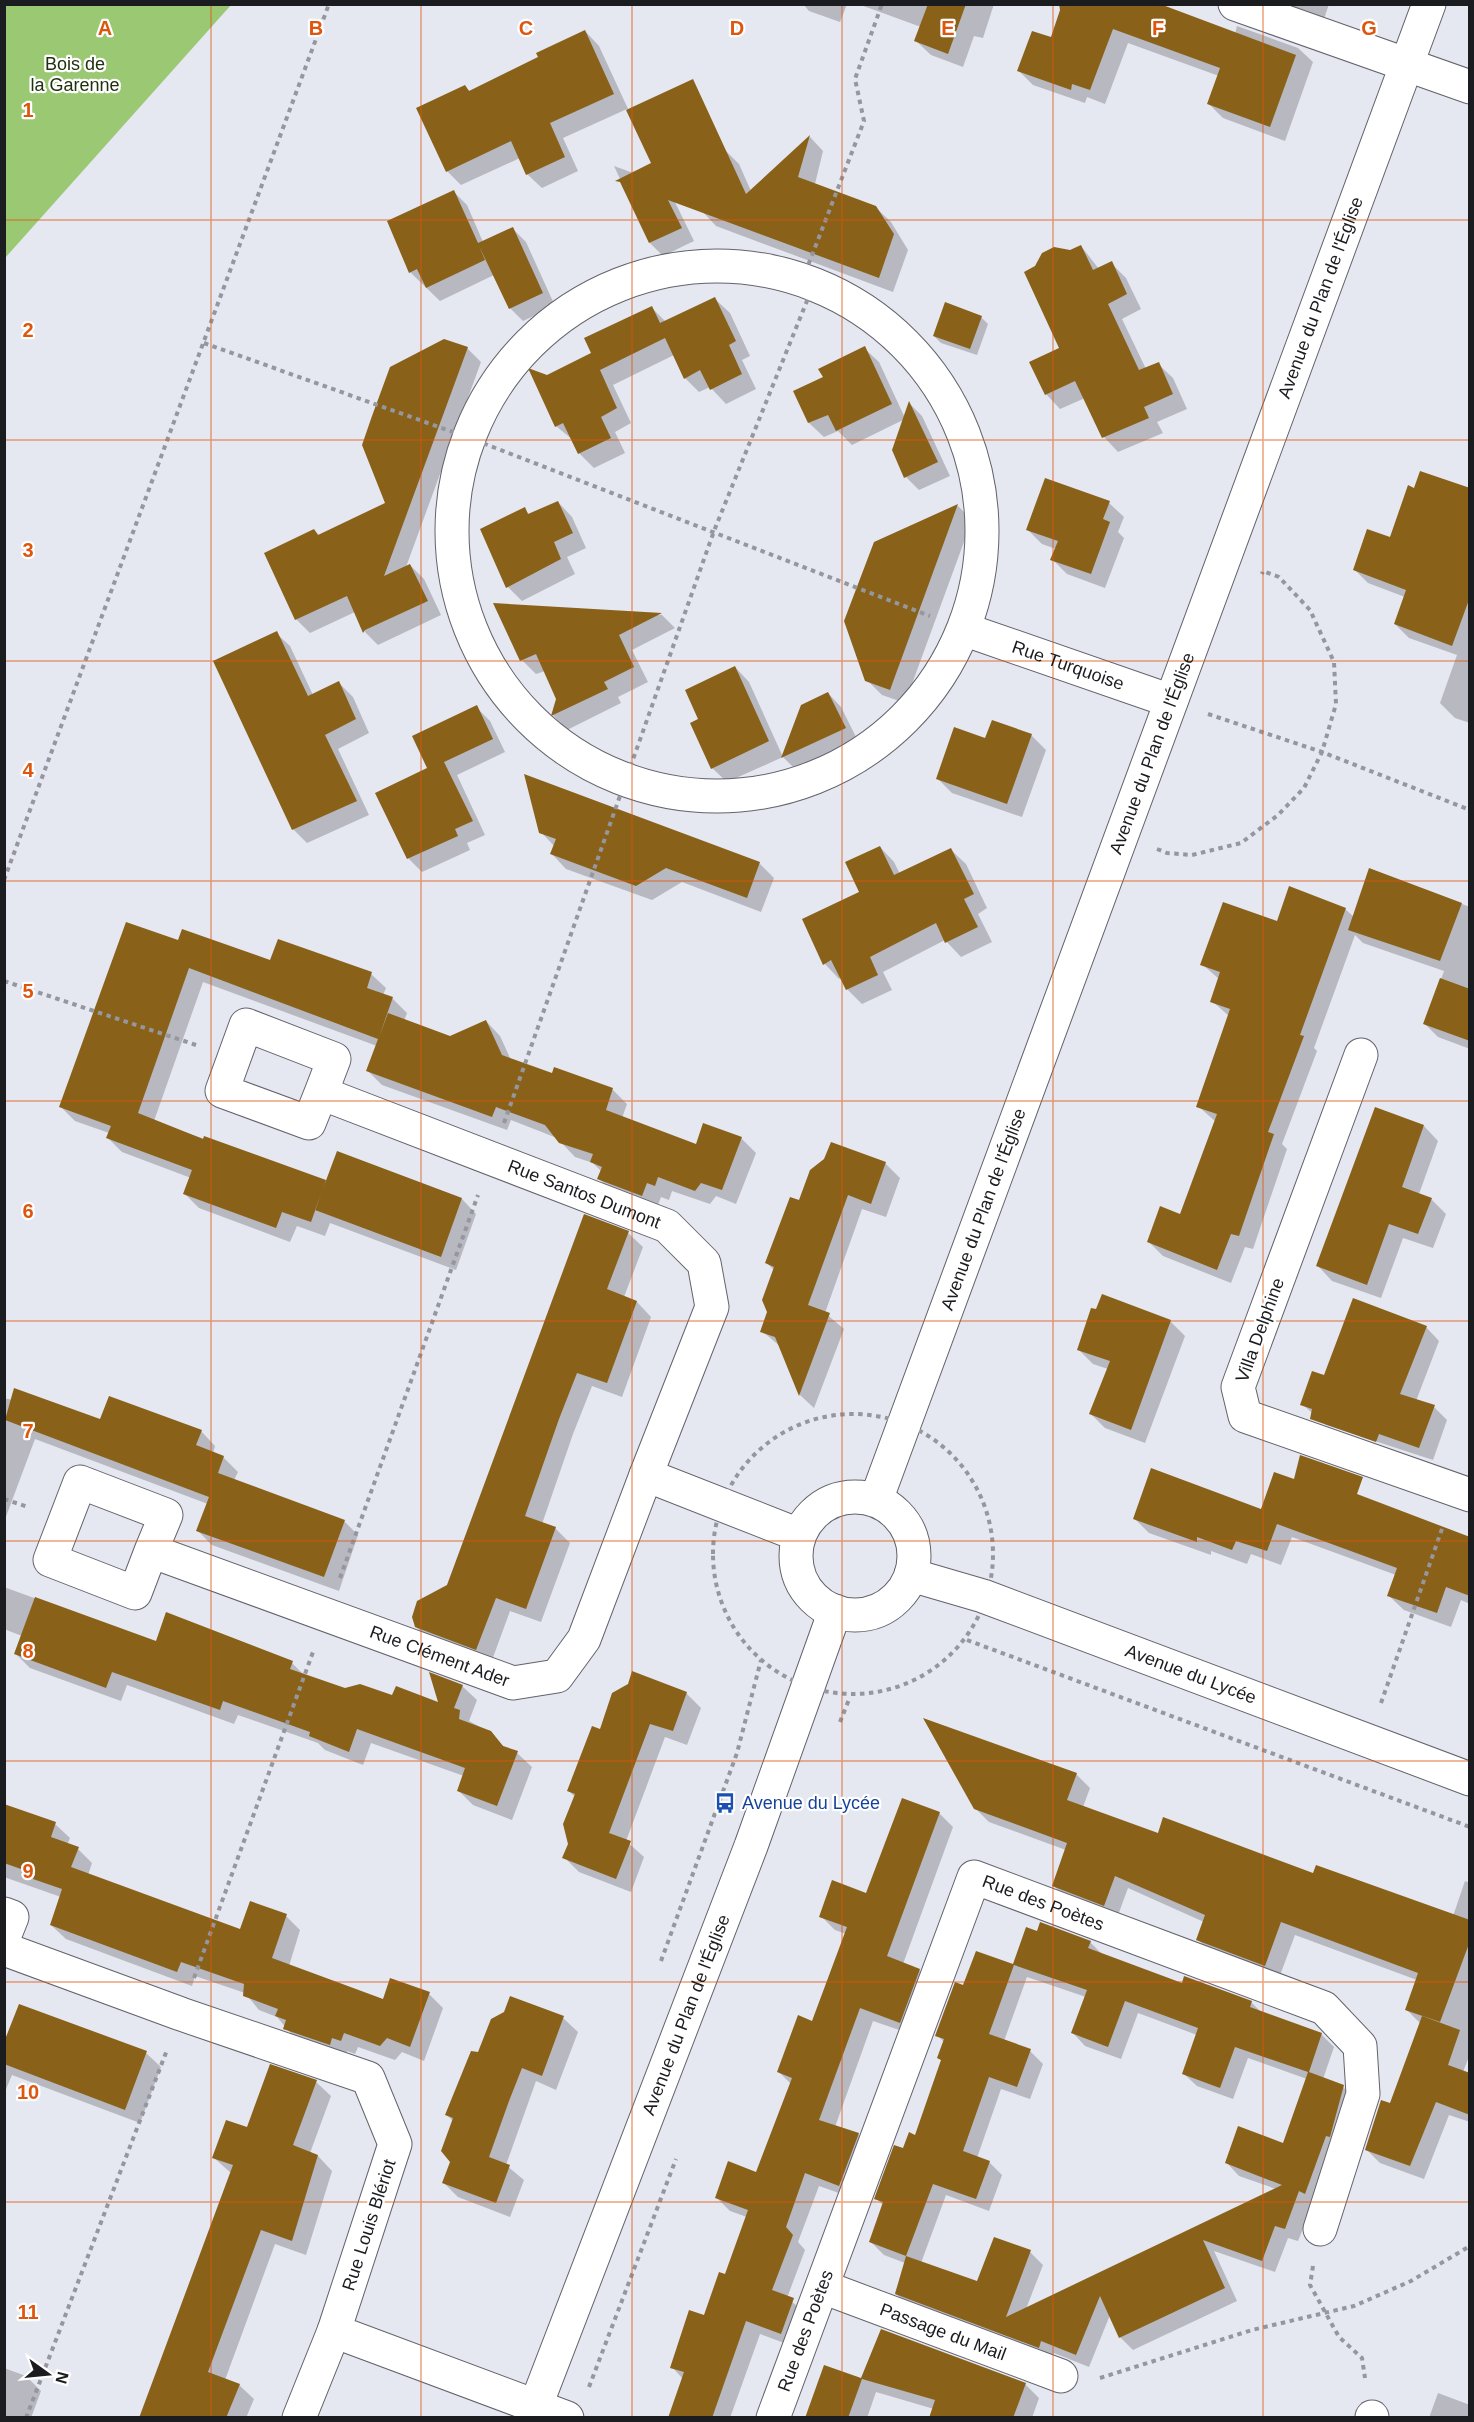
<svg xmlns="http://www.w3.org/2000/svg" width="1474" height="2422" viewBox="0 0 1474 2422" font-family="Arial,sans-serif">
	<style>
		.forest { fill: #9bc872 }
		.shadow { fill: #0003; fill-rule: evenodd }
		.building { fill: #896119; fill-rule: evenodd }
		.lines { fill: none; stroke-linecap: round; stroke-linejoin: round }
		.minor-casing { stroke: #62636b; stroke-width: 35 }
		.path { stroke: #95969e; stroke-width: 4; stroke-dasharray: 4.5 4.5; stroke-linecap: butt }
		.minor { stroke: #fff; stroke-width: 33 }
		.grid { fill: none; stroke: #de560d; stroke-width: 1.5; stroke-opacity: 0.55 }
		.labels { text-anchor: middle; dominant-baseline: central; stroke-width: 4.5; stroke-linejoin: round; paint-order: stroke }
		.park-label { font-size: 18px; fill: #20310e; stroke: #fff }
		.street-label { font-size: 18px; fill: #1b1c1f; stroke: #fff }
		.transit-label { font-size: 18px; fill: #164399; stroke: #fff; text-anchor: start }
		.grid-label { font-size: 20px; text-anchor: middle; font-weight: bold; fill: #de560d; stroke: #fff; stroke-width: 4.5; stroke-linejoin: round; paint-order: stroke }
	</style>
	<rect width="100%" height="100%" fill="#e5e7f1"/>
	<path class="forest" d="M5 4 231 5 5 258 4 5Z"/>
	<path class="shadow" d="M803 4H847L840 22 809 11Z
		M858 4H994L983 38 974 36 963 67 931 55 916 41 921 27Z
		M1274 4H1329L1323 22Z
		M1062 9 1235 34 1237 26 1298 48 1313 62 1285 141 1223 118 1209 104 1219 76 1128 43 1105 104 1087 97 1085 103 1033 85 1019 71 1052 39Z
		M585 31 599 46 653 163 627 109 563 138 578 171 542 188 527 174 520 158 461 185 447 171 465 87 471 92 540 58Z
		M810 137 823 151 815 184 875 207 891 222 908 250 893 292 716 226 702 211 725 150 739 164 751 191Z
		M614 166 658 182 672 196 694 241 663 256 650 243Z
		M454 192 467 205 483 242 513 229 526 242 555 306 523 321 510 308 494 275 440 301 410 272Z
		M1081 246 1099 269 1111 263 1126 278 1141 309 1122 319 1146 369 1158 364 1173 378 1187 409 1157 422 1163 433 1118 452 1104 437 1085 398 1060 409 1046 394 1061 349 1070 251Z
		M715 299 730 313 750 356 742 360 756 389 726 404 710 387 699 392 685 378 674 355 613 385 631 423 615 432 625 453 594 468 579 453 573 440 556 426 547 376 593 354 652 308 666 322Z
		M981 317 988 324 977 355 941 343 934 336Z
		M467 348 481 362 406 567 410 565 424 579 441 615 378 645 365 632 355 612 310 633 296 619 314 530 320 536 387 504Z
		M864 348 879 362 905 418 910 404 922 416 950 476 919 490 906 477 905 419 852 445 838 431 824 437 809 423 795 391 825 377Z
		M1045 480 1109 503 1124 517 1118 532 1124 538 1105 588 1067 574 1052 559 1056 549 1042 544 1028 530Z
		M1415 490H1470V723L1455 718 1440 703 1457 655 1409 638 1395 624 1405 597 1368 583 1354 569 1390 539Z
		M558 502 572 517 586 548 567 557 575 574 522 601 508 587 524 509 530 515Z
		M958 506 972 520 905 703 882 695 867 680 875 543Z
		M496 604 662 615 675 628 632 650 648 682 618 697 621 703 567 730 553 715 558 699 545 671 536 674 522 660Z
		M276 633 290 646 313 695 339 683 353 697 369 733 338 749 369 815 307 843 293 829Z
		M735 667 749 682 783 757 727 782 712 768 700 720Z
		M828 693 841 707 858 741 796 770 783 757 802 706Z
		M476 707 490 721 505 752 457 775 485 835 467 843 470 850 422 872 408 858 429 769Z
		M1031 735 1046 750 1022 817 952 793 938 779 986 740Z
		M541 832 759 863 774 878 761 912 682 882 652 900 566 869 552 854 555 847Z
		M880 847 894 862 900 874 951 850 966 864 987 908 978 914 992 942 961 957 945 940 883 972 892 990 862 1004 847 989 841 977 839 979 825 964 861 893Z
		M1370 870 1470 907V1049L1438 1037 1425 1024 1444 971 1363 943 1355 935 1314 1048 1317 1051 1282 1144 1287 1149 1253 1249 1245 1247 1231 1283 1163 1256 1149 1242 1181 1216 1216 1122 1198 1106 1229 1016 1212 1001 1219 979 1202 964 1278 923 1345 909 1354 917Z
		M179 942 271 962 371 974 386 988 383 995 393 999 407 1013 404 1021 450 1038 486 1021 500 1036 511 1060 552 1075 555 1069 613 1090 627 1104 622 1118 697 1146 741 1138 756 1153 736 1204 716 1196 710 1204 672 1191 669 1200 661 1197 656 1210 614 1193 599 1179 602 1172 593 1163 575 1157 557 1138 511 1120 507 1130 382 1085 368 1071 377 1046 203 982 154 1121 327 1183 338 1153 462 1199 476 1214 456 1270 330 1223 325 1236 297 1226 290 1242 199 1208 185 1194 191 1178 122 1152 108 1138 109 1133 75 1121 61 1107Z
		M1424 1126 1438 1141 1419 1194 1431 1199 1446 1214 1433 1248 1403 1238 1381 1298 1332 1281 1318 1266Z
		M885 1163 900 1178 886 1217 862 1209 825 1313 844 1329 814 1408 800 1395 781 1347 762 1331 769 1311 774 1270 767 1263 800 1201Z
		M628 1233 643 1247 624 1297 637 1302 651 1317 622 1397 592 1386 573 1434 542 1524 555 1528 570 1543 541 1622 510 1611 491 1663 431 1642 416 1627 448 1586Z
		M1170 1321 1185 1336 1145 1443 1105 1428 1091 1414 1108 1369 1093 1364 1079 1350Z
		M1426 1327 1439 1341 1416 1401 1434 1407 1447 1420 1433 1460 1326 1425 1302 1404 1324 1377Z
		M4 1398 101 1421 201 1431 215 1446 213 1453 223 1457 238 1472 234 1480 344 1521 358 1535 339 1591 212 1545 198 1531 208 1504 35 1439 4 1522Z
		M1262 1511 1470 1538V1604L1461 1600 1451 1627 1404 1610 1389 1596 1396 1575 1292 1537 1281 1565 1251 1554 1247 1564 1211 1551V1555L1149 1533 1135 1519Z
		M4 1587 157 1643 292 1663 305 1676 345 1689 440 1704 462 1686 477 1700 469 1721 490 1732 506 1749 517 1753 532 1767 512 1820 473 1805 459 1791 464 1776 371 1743 363 1765 325 1750 318 1743 238 1715 234 1724 127 1685 121 1701 30 1668 16 1654 22 1636 4 1629Z
		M629 1685 686 1693 701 1708 687 1745 665 1737 626 1841 644 1857 631 1892 579 1872 564 1857 569 1844 575 1797 569 1791Z
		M1076 1774 1090 1788 1083 1807 1159 1835 1453 1916 1465 1881 1470 1883V2054L1463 2072 1470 2074V2122L1449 2115 1424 2179 1380 2163 1367 2150 1391 2105 1420 2023 1406 2009 1417 1980 1295 1935 1279 1978 1212 1953 1198 1940 1204 1922 1128 1888 1117 1918 1067 1899 1054 1886 1066 1850 989 1822 975 1808Z
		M4 1805 55 1824 70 1838 67 1845 78 1849 92 1863 88 1875 240 1931 286 1916 300 1930 289 1966 384 2001 429 1994 443 2008 424 2061 402 2052 395 2060 358 2047 355 2054 347 2051 344 2059 299 2043 277 2017 259 2010 245 1993 195 1976 192 1986 66 1939 51 1925 61 1897 4 1877Z
		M939 1813 953 1827 903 1964 919 1970 933 1984 914 2035 873 2021 835 2127 858 2134 872 2148 853 2198 819 2186 798 2242 805 2250 787 2298 806 2313 795 2347 760 2334 730 2418H670L683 2379 672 2367 705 2317 726 2276 747 2217 730 2211 717 2198 757 2173 791 2084 779 2072 813 2023 846 1934 835 1930 821 1916 867 1894Z
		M1027 1929 1090 1942 1104 1956 1183 1985 1251 2002 1262 2013 1321 2034 1334 2047 1323 2079 1343 2087 1356 2100 1298 2241 1288 2238 1275 2272 1214 2251 1237 2301 1133 2350 1120 2337 1110 2315 1089 2367 1054 2353 1052 2360 908 2305 895 2293 905 2263 884 2255 871 2242 884 2206 876 2198 904 2150 916 2137 943 2062 939 2058 945 2043 937 2035 964 1987 977 1953 1014 1966ZM1027 1977 1086 1997 1073 2033 1085 2046 1121 2059 1138 2013 1197 2035 1184 2074 1197 2086 1233 2099 1248 2058 1307 2079 1284 2145 1227 2163 1239 2176 1276 2189 1026 2309 1043 2265 1030 2252 978 2283 921 2263 946 2195 989 2211 1002 2175 989 2162 977 2158 1001 2089 1030 2099 1043 2064 1030 2051 1004 2041Z
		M563 2018 578 2032 556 2090 536 2081 506 2165 524 2180 510 2217 458 2197 444 2183 452 2162 453 2121 447 2115 479 2054Z
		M4 2040 146 2053 161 2067 140 2123 12 2075 4 2094Z
		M316 2082 331 2096 310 2153 318 2156 332 2171 306 2255 275 2244 225 2380 239 2385 254 2399 246 2418H141L231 2173 214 2158 248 2129Z
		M882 2331 1025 2384 1039 2398 1032 2418H931L934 2409 876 2392 867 2418H806L825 2367 862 2380Z
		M4 2368 26 2376 41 2391 31 2418H4Z
		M1438 2393 1470 2405V2418H1429Z"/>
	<path class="building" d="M928 4H966L948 54 914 41Z
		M1059 4H1160L1296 55 1270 127 1207 104 1220 68 1113 29 1090 90 1072 84 1071 90 1017 71 1032 31 1051 37 1060 10Z
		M585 30 614 94 550 123 565 157 526 175 511 141 446 172 416 108 465 85 469 91 538 57 536 53Z
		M693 79 746 194 810 135 798 177 876 206 894 234 879 278 668 200 682 228 649 243 620 182 615 181 651 163 626 110Z
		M454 190 478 243 513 227 543 293 509 309 479 246 485 260 426 288 417 269 409 273 387 221Z
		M1081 245 1093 270 1112 261 1127 294 1108 304 1139 370 1159 362 1173 394 1144 407 1149 418 1102 438 1075 381 1045 395 1029 362 1059 348 1024 272 1035 266 1042 253 1054 247 1070 250Z
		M715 297 736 341 729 345 742 374 710 390 700 370 684 379 665 338 600 370 617 408 601 417 611 438 578 454 563 423 555 427 528 368 547 375 591 353 584 338 652 306 660 323Z
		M945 302 982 316 970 349 933 336Z
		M444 339 468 347 384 576 410 564 428 601 365 630 363 633 347 596 295 620 264 553 314 529 318 535 385 503 362 445 372 416 390 367Z
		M865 346 892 404 836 431 828 415 808 423 793 391 823 377 818 369Z
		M909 401 938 462 904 478 892 450Z
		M1420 471 1470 488V597L1452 646 1394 624 1406 590 1353 570 1367 529 1390 537 1408 485 1414 488Z
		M1045 478 1110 501 1103 519 1110 522 1091 574 1050 560 1058 541 1026 530Z
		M558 501 573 533 554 542 561 559 506 588 480 529 525 507 528 514Z
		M958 504 890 690 865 681 844 621 874 542Z
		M493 603 662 613 619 635 634 667 604 682 608 689 551 716 556 699 536 654 520 661Z
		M277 631 308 696 339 681 356 719 325 735 357 801 292 830 213 661Z
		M735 666 769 741 711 769 690 723 698 719 685 690Z
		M828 692 846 728 781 758 801 705Z
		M477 705 493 739 444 762 473 821 455 829 458 836 407 859 375 793 427 768 412 736Z
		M992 720 1032 734 1007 804 936 779 954 727 985 738Z
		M524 774 760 862 747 898 666 868 636 886 550 854 556 839 539 833Z
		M880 846 894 875 951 848 974 894 964 899 978 927 945 943 936 923 870 957 878 975 846 990 831 960 823 965 802 919 859 892 845 862Z
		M1369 868 1462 903 1440 961 1348 930Z
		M1289 886 1346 908 1300 1035 1304 1036 1268 1132 1274 1134 1239 1236 1231 1234 1217 1270 1147 1242 1160 1206 1180 1214 1217 1114 1196 1107 1230 1009 1210 1002 1220 972 1200 965 1223 902 1277 921Z
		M126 922 178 940 182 929 270 960 278 939 372 972 367 988 393 997 379 1037 388 1013 450 1036 486 1020 502 1055 552 1073 554 1067 613 1088 606 1110 696 1144 703 1123 742 1137 722 1190 701 1183 695 1191 658 1177 655 1186 647 1183 642 1196 597 1179 602 1167 590 1162 593 1154 559 1143 545 1125 496 1107 492 1117 366 1071 378 1039 189 968 138 1113 203 1139 204 1136 326 1180 311 1222 282 1212 276 1228 183 1194 192 1170 106 1138 111 1126 59 1107Z
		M1440 978 1470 989V1041L1423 1024Z
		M1375 1107 1424 1125 1402 1187 1432 1198 1418 1234 1389 1224 1367 1285 1316 1266Z
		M831 1142 886 1162 871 1204 848 1195 808 1305 830 1313 799 1396 775 1337 760 1332 767 1312 762 1300 774 1267 765 1263 790 1197 799 1200 810 1170 824 1159Z
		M337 1151 462 1198 441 1257 315 1210Z
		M584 1214 629 1231 607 1289 637 1301 607 1383 577 1373 559 1419 525 1516 556 1527 526 1609 496 1598 476 1650 415 1627 412 1617 417 1601 447 1585Z
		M1102 1294 1171 1320 1131 1430 1089 1414 1110 1361 1077 1350 1091 1308 1096 1309Z
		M1353 1298 1427 1326 1400 1394 1435 1405 1419 1448 1379 1434 1376 1442 1310 1419 1312 1409 1300 1405 1312 1371 1324 1375Z
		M14 1388 100 1419 109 1396 202 1430 196 1445 224 1456 218 1473 345 1520 324 1577 196 1531 209 1497 5 1420Z
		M1300 1455 1363 1477 1357 1494 1470 1537V1596L1446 1587 1437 1613 1387 1596 1397 1568 1277 1524 1267 1551 1236 1541 1232 1550 1197 1537V1542L1133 1519 1151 1468 1261 1509 1274 1472 1294 1479Z
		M35 1597 156 1641 166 1612 293 1661 290 1669 345 1688 360 1684 392 1695 396 1686 438 1702 429 1672 463 1685 454 1708 460 1710 459 1719 491 1731 503 1746 518 1751 497 1806 457 1791 465 1768 357 1729 349 1752 309 1736 310 1732 223 1701 220 1710 112 1672 106 1688 14 1654Z
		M632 1671 687 1692 673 1731 650 1724 609 1833 631 1841 616 1879 562 1858 568 1844 563 1824 575 1794 567 1791 592 1726 600 1729 612 1693 628 1684Z
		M923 1718 1077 1773 1067 1800 1158 1833 1163 1817 1313 1873 1316 1865 1470 1920V1941L1440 2022 1405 2010 1418 1973 1281 1922 1265 1966 1196 1940 1205 1915 1115 1876 1104 1906 1052 1886 1067 1843 974 1809Z
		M902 1798 940 1812 887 1956 920 1969 900 2023 860 2008 819 2120 859 2133 839 2186 805 2173 786 2227 793 2235 772 2290 794 2298 781 2334 746 2321 712 2418H668L684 2372 670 2368 689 2310 704 2315 719 2272 725 2274 748 2210 715 2198 728 2161 756 2172 792 2078 777 2072 798 2015 812 2021 847 1927 819 1917 832 1880 866 1893Z
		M4 1804 56 1822 51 1837 79 1847 71 1867 240 1929 250 1901 287 1914 272 1958 383 1999 390 1978 430 1992 410 2047 387 2038 380 2046 344 2033 341 2041 332 2038 330 2045 283 2029 286 2020 275 2016 278 2009 243 1996 244 1984 181 1962 177 1972 50 1925 62 1889 33 1879 35 1874 4 1863Z
		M1040 1922 1091 1941 1088 1948 1182 1983 1184 1976 1252 2001 1250 2007 1322 2033 1309 2072 1344 2085 1330 2137 1326 2136 1305 2194 1299 2191 1285 2229 1275 2226 1262 2261 1203 2240 1225 2288 1119 2338 1100 2296 1076 2355 1041 2341 1039 2348 895 2294 906 2256 869 2242 883 2202 874 2199 894 2145 903 2148 909 2132 915 2135 941 2060 937 2058 944 2039 935 2036 955 1982 963 1985 976 1951 1013 1964 1026 1927 1037 1931ZM1014 1965 1087 1990 1071 2033 1108 2047 1125 2001 1198 2028 1182 2074 1220 2088 1235 2047 1308 2072 1283 2143 1238 2126 1225 2163 1282 2185 1006 2317 1031 2250 994 2237 977 2281 906 2256 933 2184 976 2199 990 2161 963 2151 989 2077 1017 2087 1031 2049 989 2034Z
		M510 1996 564 2016 542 2076 522 2068 509 2101 489 2157 510 2165 496 2203 442 2183 450 2162 441 2151 453 2118 445 2115 471 2051 478 2052 491 2019 504 2012Z
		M19 2004 147 2051 125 2110 4 2064V2042Z
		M1422 2016 1460 2030 1448 2065 1470 2073V2115L1436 2102 1410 2166 1365 2150 1381 2100 1390 2103Z
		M270 2064 317 2080 293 2145 318 2155 292 2241 261 2230 208 2372 240 2384 226 2418H139L233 2165 212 2158 226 2120 247 2127Z
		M881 2329 1026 2383 1013 2418H929L935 2400 862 2379 848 2418H805L824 2365 861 2378Z"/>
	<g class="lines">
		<g class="minor-casing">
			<g id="minor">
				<path d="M1235 4 1470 87"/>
				<circle cx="717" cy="531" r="265"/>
				<path id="s1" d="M966 630 1171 701"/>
				<path d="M1361 1055 1238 1387 1245 1416 1470 1495"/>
				<path id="s2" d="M321 1093 309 1123 222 1091 246 1025 334 1059 321 1093 667 1226 704 1263 712 1307 646 1475 799 1535"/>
				<circle cx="855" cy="1556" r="59"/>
				<path id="s3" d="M876 1500 1429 4"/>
				<path id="s4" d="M151 1551 135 1593 50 1560 80 1482 166 1515 151 1551 513 1683 557 1676 584 1639 646 1475"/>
				<path id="s5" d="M911 1575 983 1596 1470 1779"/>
				<path d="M4 1914 12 1917 4 1937"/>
				<path d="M4 1949 181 2014 368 2078 395 2144 334 2331 567 2418"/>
				<path id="s6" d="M823 2287 1061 2376"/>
				<path d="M1372 2417V2418"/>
				<path d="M299 2418 334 2331"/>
				<path id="s7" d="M531 2418 751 1846 835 1611"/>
				<path id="s8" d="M773 2418 974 1877 1324 2008 1360 2046 1363 2094 1320 2229"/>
			</g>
		</g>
		<path class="path" d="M802 281 864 121 855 79 882 4
			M204 343 467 437 930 616
			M1208 714 1322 752 1470 810
			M1157 849 1167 853 1192 855 1241 843 1278 815 1304 788 1322 752 1336 704 1334 662 1310 610 1279 577 1263 571 1262 574
			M4 880 329 4
			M4 981 196 1045
			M504 1123 714 531 813 286
			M713 1554a140 140 0 1 1 280 0a140 140 0 1 1-280 0Z
			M4 1499 28 1507
			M340 1578 478 1195
			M967 1640 1470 1827
			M1381 1703 1443 1526
			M840 1722 850 1697
			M661 1961 737 1753 761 1660
			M194 1978 313 1652
			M1313 2266 1310 2285 1339 2337 1362 2358 1365 2378
			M1100 2378 1252 2330 1354 2306 1411 2281 1470 2246
			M589 2387 676 2159
			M26 2418 167 2050"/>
		<use href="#minor" class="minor"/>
	</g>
	<path class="grid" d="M211 4V2418M421 4V2418M632 4V2418M842 4V2418M1053 4V2418M1263 4V2418M4 220H1470M4 440H1470M4 661H1470M4 881H1470M4 1101H1470M4 1321H1470M4 1541H1470M4 1761H1470M4 1982H1470M4 2202H1470"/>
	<defs>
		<g id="bus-bare" transform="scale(1.62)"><path d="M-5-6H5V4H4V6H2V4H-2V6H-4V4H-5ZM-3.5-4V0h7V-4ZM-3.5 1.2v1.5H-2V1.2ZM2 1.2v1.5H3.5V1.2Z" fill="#1a4fb4" stroke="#fff" stroke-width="2.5" paint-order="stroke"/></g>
	</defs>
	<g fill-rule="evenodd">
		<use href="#bus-bare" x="725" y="1803"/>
	</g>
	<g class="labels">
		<g class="park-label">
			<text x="75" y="64">Bois de<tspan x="75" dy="21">la Garenne</tspan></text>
		</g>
		<g class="street-label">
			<text stroke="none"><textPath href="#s3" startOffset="1282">Avenue du Plan de l'Église</textPath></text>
			<text stroke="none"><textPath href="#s1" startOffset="108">Rue Turquoise</textPath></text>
			<text stroke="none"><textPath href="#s3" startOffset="796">Avenue du Plan de l'Église</textPath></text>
			<text stroke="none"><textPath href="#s2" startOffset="608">Rue Santos Dumont</textPath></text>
			<text stroke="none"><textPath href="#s3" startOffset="310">Avenue du Plan de l'Église</textPath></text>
			<text transform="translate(1260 1330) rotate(-70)">Villa Delphine</text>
			<text stroke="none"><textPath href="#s4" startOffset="658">Rue Clément Ader</textPath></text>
			<text stroke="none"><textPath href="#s5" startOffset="297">Avenue du Lycée</textPath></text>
			<text stroke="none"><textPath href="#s8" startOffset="651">Rue des Poètes</textPath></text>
			<text stroke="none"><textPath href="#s7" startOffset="432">Avenue du Plan de l'Église</textPath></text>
			<text transform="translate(369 2225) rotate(-72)">Rue Louis Blériot</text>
			<text stroke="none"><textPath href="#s8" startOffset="93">Rue des Poètes</textPath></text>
			<text stroke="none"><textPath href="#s6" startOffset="128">Passage du Mail</textPath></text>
		</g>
		<g class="transit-label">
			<text x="742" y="1803">Avenue du Lycée</text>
		</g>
	</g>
	<g class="grid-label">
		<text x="105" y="35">A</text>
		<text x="316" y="35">B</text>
		<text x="526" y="35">C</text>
		<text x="737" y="35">D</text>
		<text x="948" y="35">E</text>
		<text x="1158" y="35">F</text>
		<text x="1369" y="35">G</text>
		<text x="28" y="117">1</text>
		<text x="28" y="337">2</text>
		<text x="28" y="557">3</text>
		<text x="28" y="777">4</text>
		<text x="28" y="998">5</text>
		<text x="28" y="1218">6</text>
		<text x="28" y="1438">7</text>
		<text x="28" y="1658">8</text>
		<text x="28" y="1878">9</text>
		<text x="28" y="2099">10</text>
		<text x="28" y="2319">11</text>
	</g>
	<rect width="1474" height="2422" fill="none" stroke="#1b1c1f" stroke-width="12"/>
	<g transform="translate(48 2374) rotate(105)" stroke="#ffffff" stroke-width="4.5" paint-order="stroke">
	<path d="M0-4.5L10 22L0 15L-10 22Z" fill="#1b1c1f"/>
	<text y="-9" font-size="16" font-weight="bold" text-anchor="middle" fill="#1b1c1f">N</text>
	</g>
</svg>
